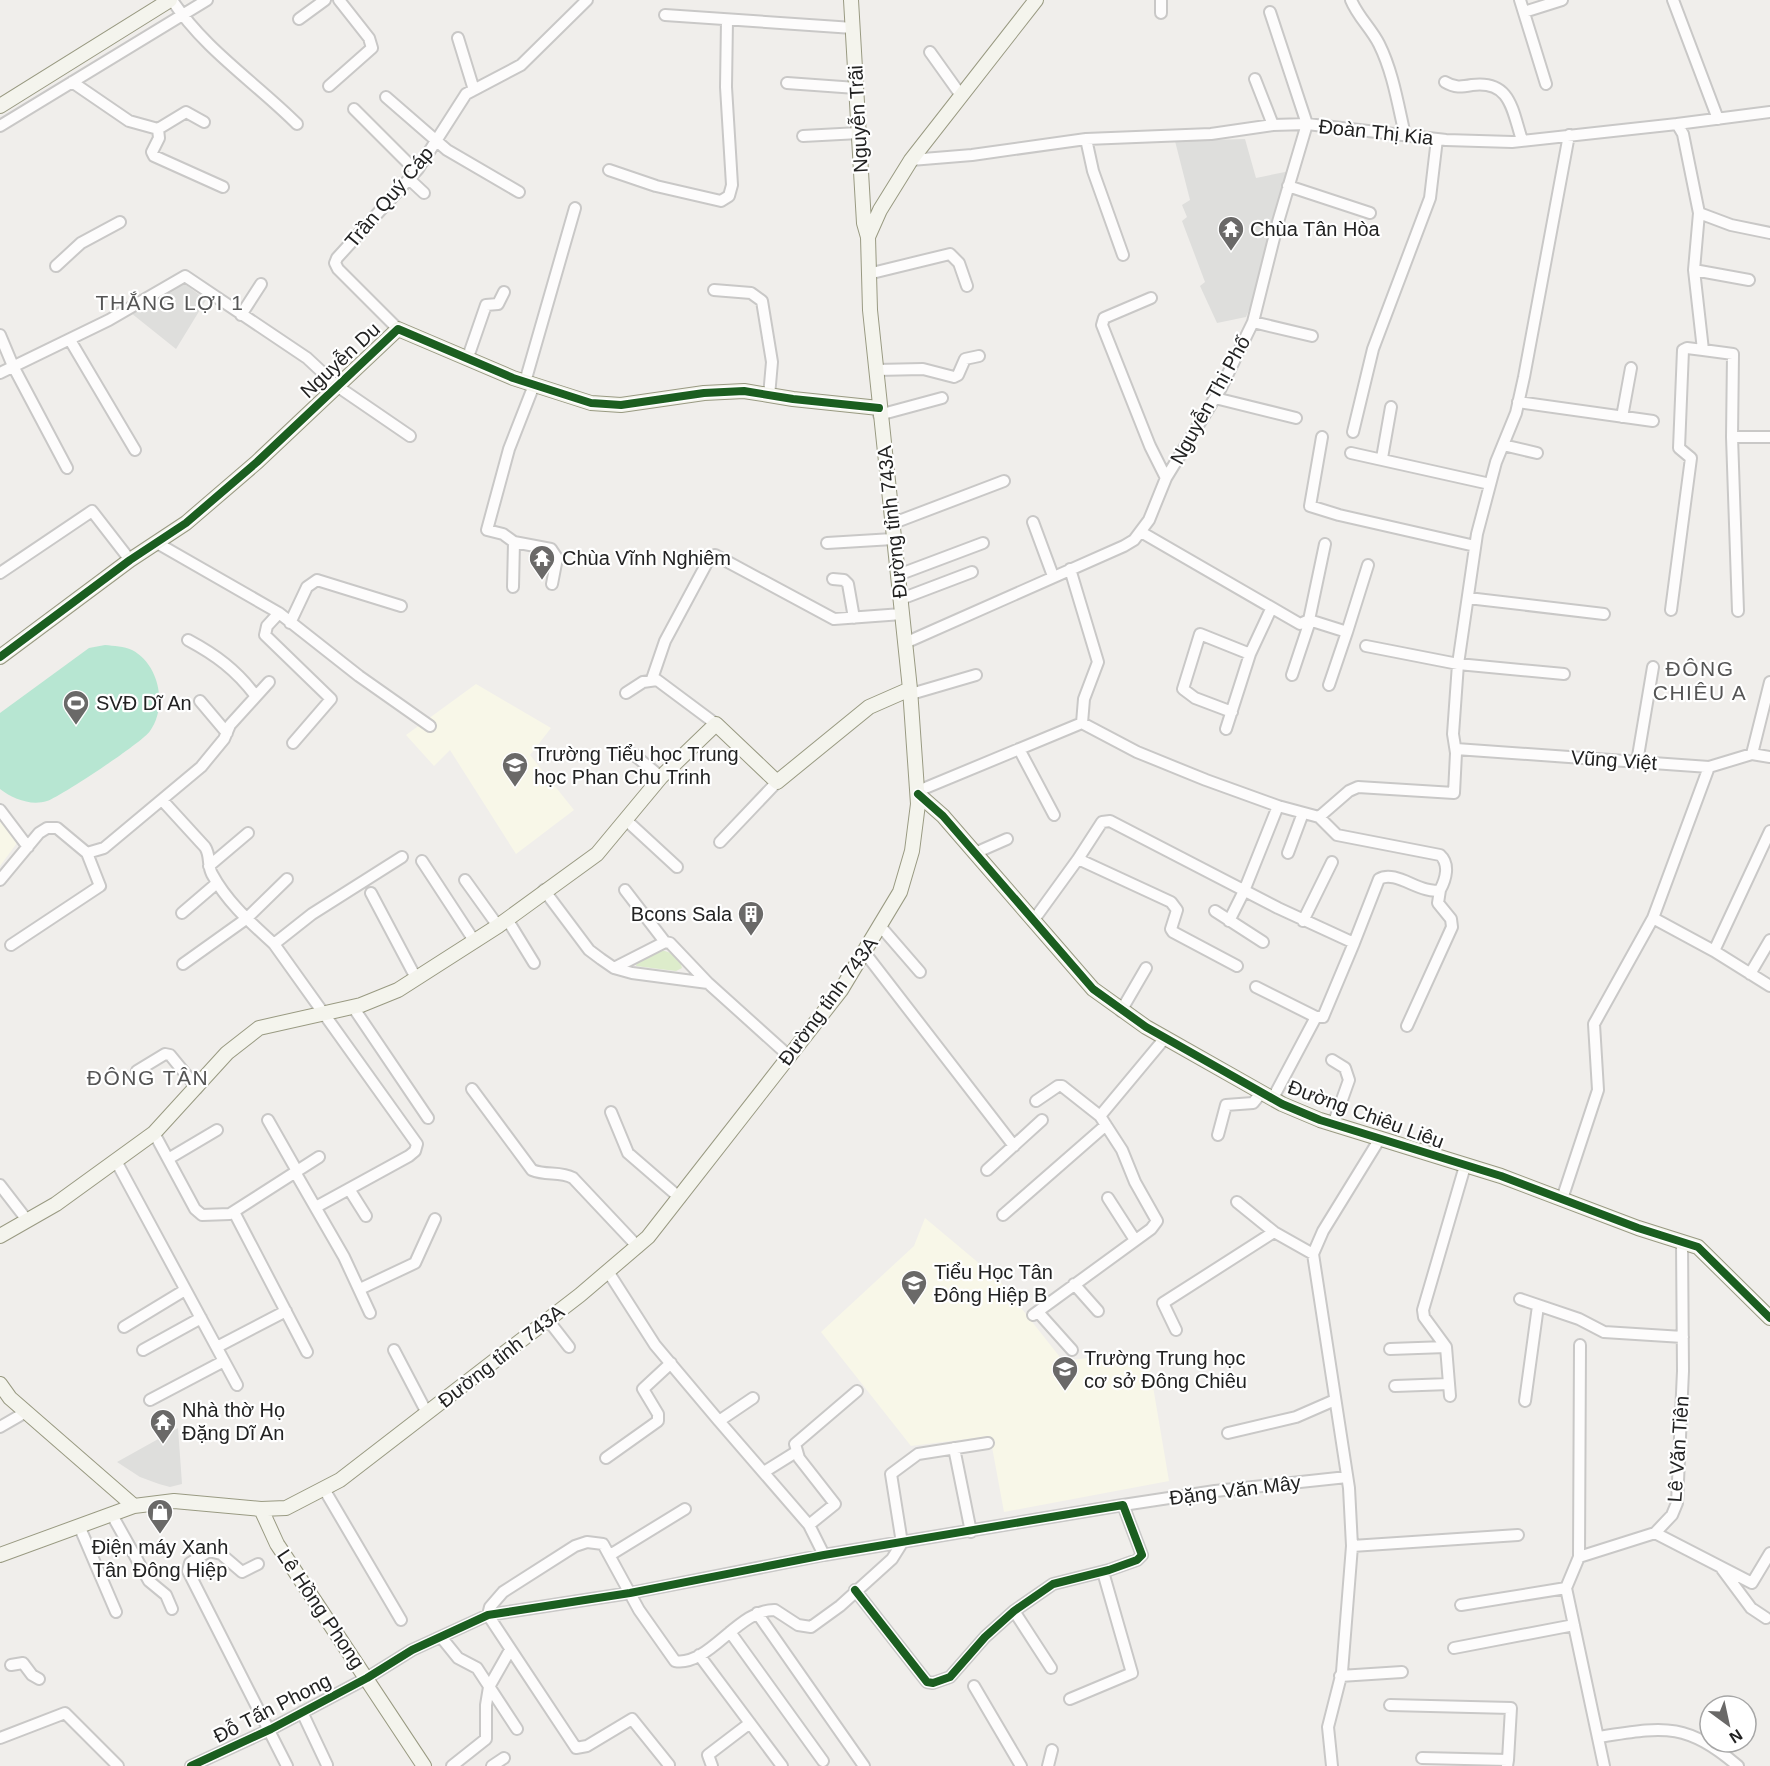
<svg xmlns="http://www.w3.org/2000/svg" width="1770" height="1766" viewBox="0 0 1770 1766" font-family="Helvetica,sans-serif">
	<style>
		.education { fill: #f8f7e8 }
		.religious { fill: #dededc }
		.grass { fill: #ddeccb }
		.pitch { fill: #b7e6d2 }
		.lines { fill: none; stroke-linecap: round; stroke-linejoin: round }
		.street-casing { stroke: #c9c8c7; stroke-width: 14 }
		.secondary-casing { stroke: #999a82; stroke-width: 16 }
		.street { stroke: #fdfcfc; stroke-width: 10 }
		.secondary { stroke: #f4f4ed; stroke-width: 14 }
		.cycleway-casing { stroke: #fff; stroke-width: 11 }
		.cycleway { stroke: #1b5e20; stroke-width: 8 }
		.labels { text-anchor: middle; dominant-baseline: central; stroke-width: 4.5; stroke-linejoin: round; paint-order: stroke }
		.street-label { font-size: 20px; fill: #222; stroke: #fff }
		.poi-label { font-size: 20px; fill: #222; stroke: #fff; text-anchor: start }
		.neighbourhood-label { font-size: 21px; letter-spacing: 1.5px; fill: #555; stroke: #fff }
	</style>
	<rect width="100%" height="100%" fill="#f0eeeb"/>
	<path class="education" d="M476 684 551 728 530 755 574 810 516 854 450 750 434 766 406 735Z
		M0 820 17 843 0 866Z
		M925 1218 999 1280 1063 1361 1147 1351 1169 1481 1004 1512 990 1436 911 1446 821 1332 914 1246Z"/>
	<path class="religious" d="M1245 139 1256 178 1290 171 1255 295 1246 317 1217 323 1200 286 1205 282 1182 221 1187 217 1182 205 1190 200 1175 141Z
		M181 281 206 300 176 349 131 313Z
		M178 1428 182 1484 170 1487 159 1484 140 1477 117 1462Z"/>
	<path class="grass" d="M657 950C669 950 680 957 682 968L676 971 636 966 638 961Z"/>
	<path class="pitch" d="M105 645C114 646 124 646 132 650 159 664 168 706 150 731 143 742 60 797 47 801 31 806 13 799 0 789V713L89 648Z"/>
	<g class="lines">
		<g class="street-casing">
			<path id="street" d="M172 0C204 49 256 83 297 124
				M1351 0C1358 17 1371 28 1379 44 1393 72 1398 105 1405 135
				M1520 0 1546 84
				M1673 0 1718 119
				M1524 12 1562 0
				M1161 13V0
				M665 15 853 28
				M299 19 325 0
				M458 38 474 90
				M930 52 960 94
				M1255 79 1273 125
				M72 82 129 121 158 129 186 112 204 122
				M1445 82C1455 88 1461 87 1472 85 1511 80 1512 110 1522 140
				M787 83 856 88
				M329 86 372 48 369 38 339 0
				M386 97 447 150 519 192
				M354 109 416 171
				M1677 124 1770 112
				M0 126 207 0
				M158 129 159 138 152 152 154 156 223 187
				M803 136 859 133
				M1086 139 1093 171 1123 255
				M911 160 972 155 1086 139 1211 134 1273 125 1307 124 1446 140 1512 142 1677 124 1683 134 1699 213 1731 225 1770 233
				M609 170 656 186 721 201 729 196 732 185 726 87 727 20
				M409 179 424 193
				M1288 186 1370 213
				M56 266 81 243 120 222
				M1694 270 1749 280
				M868 274 950 254 959 263 967 286
				M714 290 751 293 762 301 772 362 769 396
				M1151 298 1104 318 1102 325 1150 446 1166 478
				M241 315 261 284
				M1253 322 1312 336
				M398 329 338 269 335 263 337 258 418 169 466 94 521 65 587 0
				M0 335 13 366 67 468
				M70 340 135 450
				M1703 350 1733 354 1732 437 1738 611
				M468 357 486 305 498 304 504 292
				M876 370 923 369 954 377 958 375 965 359 979 356
				M0 373 109 320 185 276 307 358 337 386 410 436
				M525 382 575 208
				M1215 398 1296 418
				M1518 402 1653 421
				M879 415 942 398
				M1622 417 1631 368
				M1353 432 1373 349 1430 198 1437 139
				M1322 437 1310 506 1339 515 1475 546
				M1732 437H1770
				M1503 445 1537 453
				M1351 453 1490 484
				M1382 458 1391 407
				M1033 522 1053 576
				M891 524 1004 481
				M1141 532 1300 624 1309 620 1325 544
				M514 542 551 549 557 558 552 584
				M157 543 279 613 359 676 430 726
				M827 543 893 539
				M1070 569 1098 662 1084 699 1082 723
				M0 573 92 511 130 560
				M898 575 983 543
				M833 579 844 580 848 584 854 618
				M513 587 514 542 503 534 487 530 509 449 534 385
				M1468 598 1604 614
				M901 599 972 572
				M1671 610 1691 458 1679 448 1683 350 1687 348 1703 350 1694 270 1699 213
				M279 613 267 626 265 635 331 699 293 743
				M1309 620 1347 632 1368 565
				M290 623 307 587 317 580 401 606
				M188 640C216 655 236 670 255 695
				M905 643 1124 546 1134 540 1149 520 1166 478 1221 388 1253 322 1278 222 1307 124 1270 12
				M1366 646 1458 664 1564 674
				M1250 654 1271 609
				M1292 675 1310 621
				M652 679 665 641 709 559 715 555 834 619 902 614
				M1329 685 1347 632
				M626 693 643 682 657 680 716 724
				M911 694 976 675
				M200 701 227 733
				M1226 729C1234 704 1242 679 1250 654L1200 634 1183 689 1195 698 1232 712
				M1019 749 1054 815
				M1456 749 1709 767 1752 754 1770 757
				M633 754 661 777
				M1752 754 1770 682
				M1637 762 1653 667
				M918 791 1082 723 1137 752 1206 780 1278 806 1319 817 1337 835 1440 855C1450 864 1446 879 1440 890 1421 895 1396 869 1379 879L1354 943
				M162 800 205 847C211 856 207 865 212 874 227 902 250 922 274 944L417 1144 415 1151 409 1156 316 1207
				M0 810 28 847
				M1319 817 1349 791 1358 787 1454 793 1456 753 1453 734 1458 664 1477 534 1496 462 1516 413 1524 377 1569 135
				M626 820 677 867
				M720 842 777 782
				M975 853 1007 839
				M1288 853 1303 813
				M1078 859 1102 822 1110 821 1278 908 1354 943 1323 1017H1316L1256 987
				M422 861 475 942
				M209 866 248 833
				M0 880 39 833 47 828H57L87 853 104 848 201 767 224 739 230 725 269 682
				M465 880 498 926
				M544 890 589 950 601 959 614 968 632 973 708 983 789 1056
				M625 890 665 942
				M371 893 416 978
				M1215 911 1263 942
				M182 913 217 883
				M1653 918 1714 951 1770 986
				M507 919 534 963
				M1033 921 1078 859 1171 902 1177 910 1171 929 1173 932 1237 966
				M1229 921 1244 891 1278 806
				M1303 921 1332 862
				M881 927 920 972
				M274 944 312 914 402 857
				M11 945 100 886 87 853
				M1714 951 1770 831
				M865 953 1014 1146
				M183 964 246 919 287 879
				M614 968 665 942 670 943 708 983
				M1750 974 1770 940
				M353 1007 428 1118
				M1121 1011 1146 968
				M1407 1026 1452 927 1451 919 1438 903 1440 890
				M1332 1060 1345 1068 1349 1080 1333 1125
				M137 1071 165 1054 170 1055 197 1088
				M472 1089 532 1170C546 1176 560 1171 573 1178L638 1247
				M1273 1098 1316 1017
				M611 1112 628 1153 680 1198
				M1100 1116 1165 1038
				M268 1120 297 1171
				M154 1133 195 1209 202 1215 230 1214 319 1157
				M1218 1135 1226 1105 1253 1103 1262 1092
				M168 1159 217 1130
				M116 1161 237 1385
				M987 1170 1042 1120
				M295 1172 344 1257 370 1313
				M0 1185 27 1220
				M349 1189 366 1216
				M1108 1198 1135 1240
				M1562 1199 1598 1090 1594 1024 1653 918 1709 767
				M1237 1202 1274 1232 1313 1254
				M234 1212 307 1352
				M1003 1215 1106 1125
				M609 1273 655 1345 719 1421 753 1398
				M1074 1284 1098 1311
				M360 1289 415 1263 435 1219
				M1520 1299 1579 1319 1604 1332 1683 1337
				M1038 1312 1072 1350
				M1033 1315 1151 1229 1157 1221 1135 1182 1122 1150 1100 1116 1062 1086H1058L1036 1101
				M548 1320 569 1347
				M124 1327 185 1290
				M1176 1330 1163 1303 1274 1232
				M217 1347 286 1311
				M1390 1349 1446 1347
				M143 1350 201 1318
				M394 1350 427 1413
				M1395 1386 1449 1384
				M1450 1396 1446 1347 1424 1317 1423 1310 1465 1166
				M150 1400 224 1361
				M1525 1401 1538 1306
				M719 1421 809 1525
				M0 1427 26 1412
				M1228 1433 1296 1417 1335 1400
				M954 1448 971 1532
				M606 1458 658 1421V1414L643 1389 671 1363
				M764 1472 796 1452
				M324 1489 401 1620
				M1123 1505 1215 1491 1347 1477
				M112 1515 149 1581 166 1595 172 1609
				M80 1528 116 1612
				M1655 1533 1752 1583 1770 1553
				M1352 1546 1518 1535
				M610 1555 685 1509
				M824 1555 809 1525 835 1504 799 1458 795 1444 857 1391
				M1579 1557 1580 1345
				M258 1564 242 1572 221 1554 209 1551 190 1563 188 1571 287 1766
				M1722 1569 1751 1608 1766 1618
				M1461 1605 1566 1588
				M1014 1611 1051 1668
				M757 1613 864 1766
				M730 1632 823 1761
				M441 1637 458 1658 477 1668 517 1729
				M1454 1648 1574 1625
				M699 1655 782 1766
				M11 1665 23 1663 32 1675 39 1679
				M1340 1676 1402 1672
				M974 1686 1021 1766
				M1070 1699 1132 1673 1103 1572
				M1390 1705 1511 1708 1508 1760
				M302 1712 327 1765
				M1598 1737C1664 1727 1684 1721 1738 1766
				M0 1738 65 1713 118 1766
				M1422 1758 1508 1760 1507 1766
				M669 1765 632 1719 587 1746 576 1748 488 1615 490 1607 503 1592 575 1546 587 1542 603 1544 639 1610 675 1661C709 1667 738 1609 775 1610L798 1625 811 1627 840 1606 892 1559 902 1543 891 1474 918 1454 988 1443
				M191 1766 271 1729 367 1678 412 1650 488 1615 630 1593 824 1555 1123 1505 1142 1555 1137 1560 1109 1570 1053 1584 1014 1611 985 1637 950 1677 933 1683 927 1682 855 1590
				M452 1766 486 1739V1705L489 1687 510 1650
				M492 1766 504 1758
				M712 1766 708 1755 750 1723
				M1048 1766 1052 1750
				M1332 1766 1328 1727 1342 1672 1352 1546 1349 1488 1313 1254 1323 1231 1379 1140
				M1604 1766 1566 1588 1579 1557 1655 1533 1672 1515 1677 1503 1683 1371 1682 1242"/>
		</g>
		<g class="secondary-casing">
			<path id="secondary" d="M851 0 864 223 868 237
				M0 106 170 0
				M0 657 130 560 186 523 257 462 398 329 513 378 591 403 621 405 704 393 744 391 793 399 879 408
				M918 794 943 816 1093 989 1146 1027 1282 1104 1320 1120 1501 1176 1638 1228 1698 1247 1770 1318
				M0 1236 56 1204 154 1133 227 1053 259 1028 361 1005 398 990 498 926 597 854 661 777 716 724 777 782 869 707 910 689
				M0 1384 10 1398 134 1506
				M261 1509 277 1544 424 1766
				M0 1555 134 1506 174 1501 261 1509 286 1508 340 1480 580 1295 648 1237 841 990 900 892 912 851 918 804 910 689 870 310 868 237 880 210 911 160 1036 0"/>
		</g>
		<use href="#street" class="street"/>
		<use href="#secondary" class="secondary"/>
		<g class="cycleway-casing">
			<path id="cycleway" d="M0 657 130 560 186 523 257 462 398 329 513 378 591 403 621 405 704 393 744 391 793 399 879 408
				M918 794 943 816 1093 989 1146 1027 1282 1104 1320 1120 1501 1176 1638 1228 1698 1247 1770 1318
				M191 1766 271 1729 367 1678 412 1650 488 1615 630 1593 824 1555 1123 1505 1142 1555 1137 1560 1109 1570 1053 1584 1014 1611 985 1637 950 1677 933 1683 927 1682 855 1590"/>
		</g>
		<use href="#cycleway" class="cycleway"/>
	</g>
	<defs>
		<g id="temple-pin" transform="scale(1.35)"><path d="M0 17L-7.5 6A9.5 9.5 0 1 1 7.5 6Z" fill="#6a6968" stroke="#fff"/><path d="M0-6L5-2H3V0L6.5 2.5H4V6H1.5V3h-3V6H-4V2.5H-6.5L-3 0V-2H-5Z" fill="#fff"/></g>
		<g id="stadium-pin" transform="scale(1.35)"><path d="M0 17L-7.5 6A9.5 9.5 0 1 1 7.5 6Z" fill="#6a6968" stroke="#fff"/><path d="M0-5a6.5 5 0 1 0 0 10a6.5 5 0 1 0 0-10ZM-3.5-1.8h7v3.6h-7Z" fill="#fff"/></g>
		<g id="school-pin" transform="scale(1.35)"><path d="M0 17L-7.5 6A9.5 9.5 0 1 1 7.5 6Z" fill="#6a6968" stroke="#fff"/><path d="M0-5L7-2L0 1L-7-2ZM-4 1L0 2.5L4 1V4Q0 6-4 4Z" fill="#fff"/></g>
		<g id="building-pin" transform="scale(1.35)"><path d="M0 17L-7.5 6A9.5 9.5 0 1 1 7.5 6Z" fill="#6a6968" stroke="#fff"/><path d="M-4-6H4V6H1V3H-1V6H-4ZM-2.5-4.3h1.7v1.8h-1.7ZM.8-4.3h1.7v1.8H.8ZM-2.5-1h1.7V.8h-1.7ZM.8-1h1.7V.8H.8Z" fill="#fff"/></g>
		<g id="shop-pin" transform="scale(1.35)"><path d="M0 17L-7.5 6A9.5 9.5 0 1 1 7.5 6Z" fill="#6a6968" stroke="#fff"/><path d="M-5-2.5h2.3a2.7 3.5 0 0 1 5.4 0H5L5.5 6h-11ZM-1.5-2.5h3a1.5 2.3 0 0 0-3 0Z" fill="#fff"/></g>
	</defs>
	<g fill-rule="evenodd">
		<use href="#temple-pin" x="1231" y="229"/>
		<use href="#temple-pin" x="542" y="558"/>
		<use href="#stadium-pin" x="76" y="703"/>
		<use href="#school-pin" x="515" y="765"/>
		<use href="#building-pin" x="751" y="914"/>
		<use href="#school-pin" x="914" y="1283"/>
		<use href="#school-pin" x="1065" y="1369"/>
		<use href="#temple-pin" x="163" y="1422"/>
		<use href="#shop-pin" x="160" y="1512"/>
	</g>
	<g class="labels">
		<g class="street-label">
			<text transform="translate(858 119) rotate(-93)">Nguyễn Trãi</text>
			<text transform="translate(1376 132) rotate(6)">Đoàn Thị Kia</text>
			<text transform="translate(389 197) rotate(-50)">Trần Quý Cáp</text>
			<text transform="translate(340 360) rotate(-43)">Nguyễn Du</text>
			<text transform="translate(1210 400) rotate(-61)">Nguyễn Thị Phố</text>
			<text transform="translate(892 522) rotate(-96)">Đường tỉnh 743A</text>
			<text transform="translate(1614 760) rotate(4)">Vũng Việt</text>
			<text transform="translate(828 1001) rotate(-54)">Đường tỉnh 743A</text>
			<text transform="translate(1366 1114) rotate(20)">Đường Chiêu Liêu</text>
			<text transform="translate(501 1356) rotate(-38)">Đường tỉnh 743A</text>
			<text transform="translate(1678 1449) rotate(-86)">Lê Văn Tiên</text>
			<text transform="translate(1235 1490) rotate(-7)">Đặng Văn Mây</text>
			<text transform="translate(321 1609) rotate(56)">Lê Hồng Phong</text>
			<text transform="translate(272 1708) rotate(-27)">Đỗ Tấn Phong</text>
		</g>
		<g class="poi-label">
			<text x="1250" y="229">Chùa Tân Hòa</text>
			<text x="562" y="558">Chùa Vĩnh Nghiêm</text>
			<text x="96" y="703">SVĐ Dĩ An</text>
			<text x="534" y="754">Trường Tiểu học Trung<tspan x="534" dy="23">học Phan Chu Trinh</tspan></text>
			<text x="732" y="914" text-anchor="end">Bcons Sala</text>
			<text x="934" y="1272">Tiểu Học Tân<tspan x="934" dy="23">Đông Hiệp B</tspan></text>
			<text x="1084" y="1358">Trường Trung học<tspan x="1084" dy="23">cơ sở Đông Chiêu</tspan></text>
			<text x="182" y="1410">Nhà thờ Họ<tspan x="182" dy="23">Đặng Dĩ An</tspan></text>
			<text x="160" y="1547" text-anchor="middle">Điện máy Xanh<tspan x="160" dy="23">Tân Đông Hiệp</tspan></text>
		</g>
		<g class="neighbourhood-label">
			<text x="170" y="302">THẮNG LỢI 1</text>
			<text x="1700" y="668">ĐÔNG<tspan x="1700" dy="24">CHIÊU A</tspan></text>
			<text x="148" y="1077">ĐÔNG TÂN</text>
		</g>
	</g>
	<g transform="translate(1728 1724) rotate(147)"><circle r="28" fill="#ffffff" stroke="#a7a7a7" stroke-width="1.5"/>
	<path d="M0-4.5L10 22L0 15L-10 22Z" fill="#6a6968"/>
	<text y="-9" font-size="16" font-weight="bold" text-anchor="middle" fill="#222222">N</text>
	</g>
</svg>
